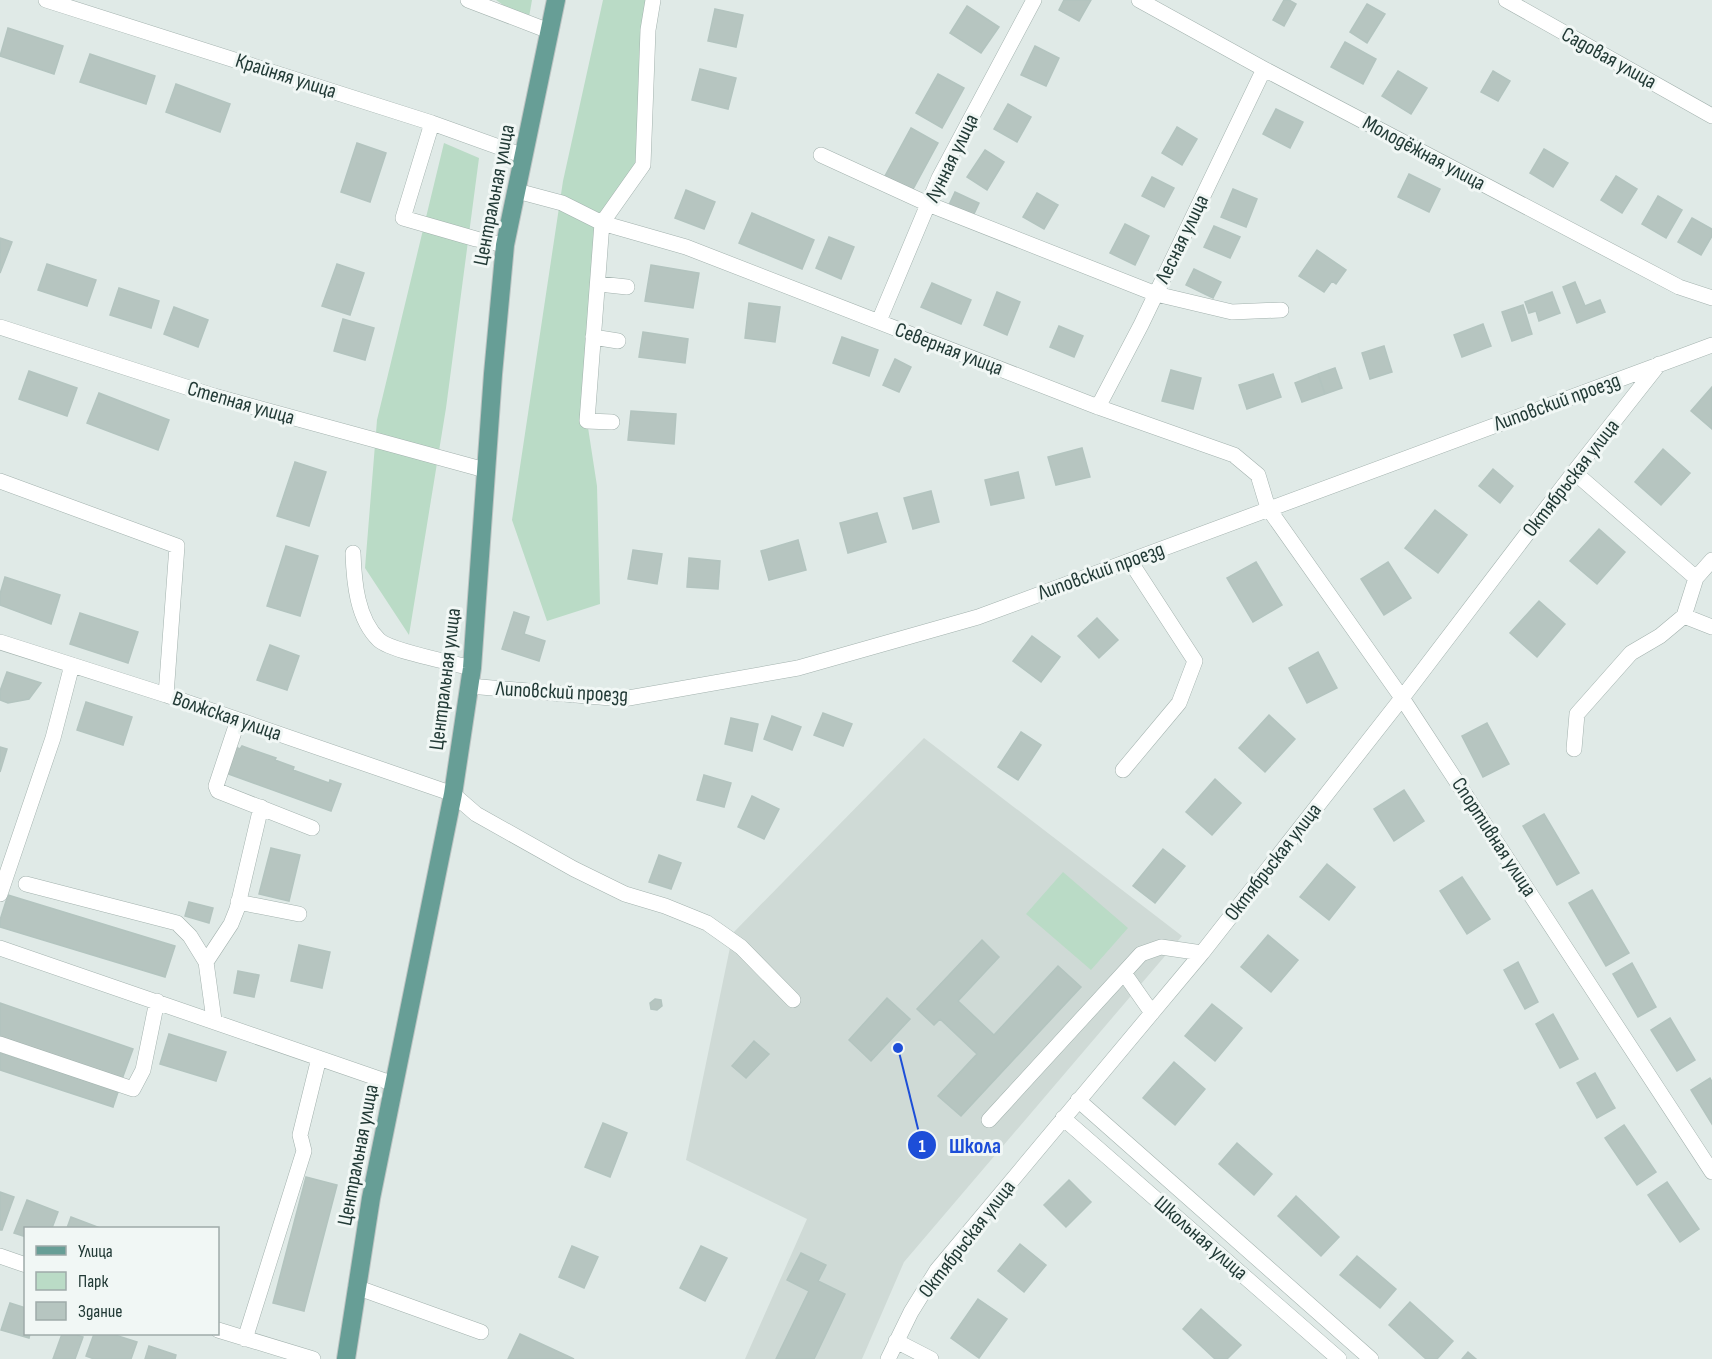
<svg xmlns="http://www.w3.org/2000/svg" width="1712" height="1359" viewBox="0 0 1712 1359" font-family="'Sofia Sans Condensed',sans-serif">
	<style>
		.built { fill: #cfdad6 }
		.green { fill: #badbc6 }
		.building { fill: #b6c5c0; stroke: #b3c4bf; stroke-width: 1.5 }
		.lines { fill: none; stroke-linecap: round; stroke-linejoin: round }
		.minor-casing { stroke: #a3b2ae; stroke-width: 16 }
		.major-casing { stroke: #bdc4c3; stroke-width: 20 }
		.minor { stroke: #fff; stroke-width: 15 }
		.major { stroke: #679e96; stroke-width: 18 }
		.labels { text-anchor: middle; dominant-baseline: central; stroke-width: 6; stroke-linejoin: round; paint-order: stroke }
		.street-label { font-size: 21px; fill: #223a36; stroke: #f1f7f5 }
		.leader { fill: none; stroke: #1d4ed8; stroke-width: 2 }
		.callout-dot { fill: #1d4ed8; stroke: #f1f7f5; stroke-width: 2 }
		.mark-label { font-size: 18px; text-anchor: middle; font-weight: bold; fill: #fff }
		.callout-label { font-size: 22px; text-anchor: middle; font-weight: bold; fill: #1d4ed8; stroke: #f1f7f5; stroke-width: 6; stroke-linejoin: round; paint-order: stroke }
	</style>
	<rect width="100%" height="100%" fill="#e0eae7"/>
	<path class="built" d="M924 738 1182 936 904 1262 862 1359H745L807 1219 686 1160 733 933Z"/>
	<path class="green" d="M496 0H532L528 23Z
		M603 0H652L643 165 602 223 587 421 597 486 600 604 547 621 512 520 563 181Z
		M444 143 479 158 446 408 409 635 365 568 377 420Z
		M1063 872 1128 928 1091 970 1026 914Z"/>
	<path class="building" d="M1064 0H1091L1079 21 1059 10Z
		M1284 0H1289L1296 4 1284 26 1273 20Z
		M1367 4 1385 14 1367 43 1350 32Z
		M967 6 999 27 981 53 950 33Z
		M715 9 743 15 736 47 708 41Z
		M8 28 63 46 54 74 0 56Z
		M1345 42 1376 59 1363 84 1331 67Z
		M1035 46 1059 58 1046 86 1021 75Z
		M90 54 155 76 146 104 80 82Z
		M700 69 736 78 728 109 692 100Z
		M1398 71 1427 88 1411 114 1382 96Z
		M1493 71 1510 81 1498 101 1481 92Z
		M938 74 964 88 942 128 916 113Z
		M176 84 230 104 220 132 166 112Z
		M1008 104 1031 117 1017 142 994 129Z
		M1276 109 1303 122 1290 148 1263 134Z
		M1177 127 1197 139 1182 165 1162 153Z
		M911 128 938 143 912 191 885 176Z
		M357 143 386 153 370 202 341 192Z
		M1544 149 1568 163 1553 187 1530 173Z
		M985 150 1004 162 987 190 967 177Z
		M1409 174 1440 189 1429 212 1398 197Z
		M1616 176 1637 189 1622 213 1601 200Z
		M1152 177 1174 188 1164 207 1142 196Z
		M1233 189 1257 199 1246 227 1221 217Z
		M686 190 715 202 704 229 675 218Z
		M955 192 979 203 973 216 949 205Z
		M1037 193 1058 205 1044 229 1023 217Z
		M1658 196 1682 210 1666 238 1642 224Z
		M752 213 814 240 802 269 739 243Z
		M1692 218 1712 229V236L1701 255 1678 242Z
		M1125 224 1149 236 1135 265 1110 253Z
		M1214 226 1240 237 1230 258 1204 247Z
		M829 237 854 247 841 279 816 268Z
		M0 238 12 242 0 273Z
		M1317 250 1346 270 1336 284 1332 281 1324 292 1299 276Z
		M47 264 96 280 87 306 38 290Z
		M337 264 364 273 350 315 322 306Z
		M651 265 699 273 693 308 645 301Z
		M1194 269 1221 282 1213 298 1186 285Z
		M1575 282 1585 306 1600 300 1605 312 1577 323 1563 287Z
		M932 283 971 300 961 324 921 307Z
		M119 288 159 301 151 328 110 315Z
		M997 292 1020 302 1007 335 984 325Z
		M1552 292 1560 313 1539 321 1536 311 1529 313 1525 302Z
		M749 303 780 307 775 342 745 338Z
		M1523 305 1532 334 1512 341 1502 312Z
		M174 307 208 320 198 347 164 334Z
		M343 319 374 328 365 360 334 351Z
		M1483 324 1491 346 1462 357 1454 335Z
		M1059 326 1083 336 1074 357 1050 347Z
		M643 332 688 339 685 363 639 357Z
		M842 337 878 350 869 376 833 363Z
		M1384 346 1392 372 1370 379 1362 353Z
		M895 359 911 367 899 392 883 385Z
		M1335 368 1342 388 1325 394 1318 374Z
		M1171 370 1201 378 1193 409 1162 401Z
		M29 371 77 388 67 416 19 399Z
		M1273 374 1281 397 1247 409 1239 385Z
		M1318 374 1325 394 1302 402 1295 383Z
		M1712 387V429L1691 411Z
		M99 393 169 420 158 450 87 423Z
		M631 411 676 414 674 444 628 440Z
		M1082 448 1090 477 1056 485 1048 457Z
		M1663 449 1690 473 1661 505 1635 482Z
		M295 462 326 472 309 526 277 516Z
		M1493 469 1513 486 1500 503 1479 486Z
		M1018 472 1024 498 991 505 985 480Z
		M931 491 939 522 913 529 904 498Z
		M1435 510 1467 535 1438 573 1405 548Z
		M877 513 886 542 848 553 840 523Z
		M1599 529 1625 552 1597 584 1570 561Z
		M798 540 806 570 769 580 761 551Z
		M286 546 318 556 300 616 267 606Z
		M633 550 662 554 657 584 628 579Z
		M689 558 720 561 718 589 687 587Z
		M1256 562 1282 605 1253 622 1227 578Z
		M1388 562 1411 598 1384 615 1361 579Z
		M5 577 60 595 51 624 0 605V594Z
		M1539 601 1565 624 1537 657 1510 633Z
		M514 612 529 617 524 634 545 641 539 661 502 649Z
		M80 613 138 632 128 663 70 644Z
		M1097 618 1118 640 1099 658 1078 636Z
		M1032 636 1060 657 1041 682 1013 661Z
		M270 645 299 656 287 690 257 680Z
		M1318 652 1337 688 1307 703 1289 668Z
		M7 672 41 683 29 699 8 703 0 700V691Z
		M86 702 132 717 123 745 77 730Z
		M823 713 852 724 843 746 814 735Z
		M1269 715 1295 739 1265 772 1239 748Z
		M772 716 801 727 792 750 764 739Z
		M731 718 758 724 752 751 725 744Z
		M1487 723 1509 764 1483 777 1462 736Z
		M1021 732 1041 745 1018 780 998 767Z
		M233 746 240 749 242 746 276 758 275 760 294 767 293 770 329 783 330 780 341 784 331 811 223 772Z
		M0 747 7 749 0 772Z
		M704 775 731 783 724 807 697 800Z
		M1215 779 1241 803 1212 835 1186 812Z
		M1404 790 1424 821 1394 841 1374 809Z
		M752 796 779 809 764 839 738 827Z
		M1544 814 1579 873 1557 885 1523 826Z
		M271 848 300 855 289 901 259 894Z
		M1163 849 1185 866 1155 903 1133 886Z
		M659 855 681 863 671 889 649 882Z
		M1327 864 1355 887 1329 920 1300 897Z
		M1462 877 1490 919 1467 934 1440 891Z
		M1592 890 1629 953 1606 966 1569 903Z
		M8 895 175 946 165 977 0 927V920Z
		M189 902 213 908 209 923 185 916Z
		M1268 935 1298 960 1271 992 1241 967Z
		M982 940 999 957 958 1001 994 1035 1058 966 1081 987 961 1116 938 1096 977 1054 940 1019 934 1025 917 1009Z
		M299 945 330 952 322 988 291 981Z
		M1518 962 1538 1002 1525 1009 1504 970Z
		M1632 963 1656 1007 1638 1017 1613 974Z
		M238 971 259 975 254 997 234 993Z
		M887 998 910 1019 871 1061 849 1040Z
		M655 999 661 1000 662 1006 657 1010 651 1009 650 1003Z
		M0 1003 133 1049 122 1079 0 1037Z
		M1212 1004 1242 1028 1215 1061 1185 1036Z
		M1553 1014 1578 1059 1560 1068 1536 1024Z
		M1670 1018 1695 1060 1677 1071 1651 1030Z
		M169 1034 226 1052 216 1081 160 1064Z
		M754 1041 769 1054 746 1078 732 1066Z
		M0 1053 118 1092 113 1107 0 1070Z
		M1174 1062 1205 1089 1175 1125 1143 1098Z
		M1595 1073 1615 1108 1597 1118 1577 1083Z
		M1710 1078 1712 1082V1124L1691 1090Z
		M603 1123 627 1133 610 1177 585 1167Z
		M1624 1125 1656 1172 1637 1185 1605 1138Z
		M1237 1143 1272 1174 1254 1195 1219 1164Z
		M306 1177 337 1185 304 1311 273 1303Z
		M1069 1180 1091 1202 1066 1227 1044 1205Z
		M1667 1182 1699 1229 1680 1242 1648 1195Z
		M0 1192 14 1197 2 1230H0Z
		M1296 1196 1339 1237 1321 1256 1278 1216Z
		M27 1200 58 1212 52 1228H26V1237L14 1233Z
		M71 1217 100 1228H67Z
		M1020 1244 1046 1265 1024 1292 998 1271Z
		M572 1246 598 1257 584 1288 559 1277Z
		M701 1246 727 1258 705 1301 680 1288Z
		M801 1253 826 1265 818 1281 845 1294 814 1359H776L809 1291 787 1280Z
		M1357 1256 1396 1289 1380 1308 1340 1275Z
		M978 1299 1007 1319 979 1358 951 1338Z
		M1410 1302 1453 1341 1437 1359H1426L1389 1325Z
		M10 1303 26 1308V1334H30L29 1338 1 1330Z
		M1201 1309 1241 1345 1227 1359H1215L1183 1329Z
		M62 1334H73L83 1337 75 1359H53Z
		M94 1334H112L137 1342 131 1359H94L86 1356Z
		M520 1334 574 1359H508Z
		M149 1346 176 1355 175 1359H145Z
		M1468 1352 1476 1359H1462Z"/>
	<g class="lines">
		<g class="minor-casing">
			<path id="minor" d="M46 0 432 123 524 156
				M468 0 549 31
				M1139 0 1264 69 1679 287 1712 298
				M1506 0 1712 116
				M432 123 403 218 476 239 505 245
				M821 155 928 204 1156 294 1232 312 1281 310
				M517 191 562 203 602 223 686 247 1098 407 1234 455 1258 475 1268 508 1402 698 1712 1172
				M599 284 627 287
				M879 321 939 178 1034 0
				M0 327 214 396 485 470
				M593 337 618 341
				M1098 407 1141 325 1264 69
				M612 422 587 421 602 223 643 165 648 30 653 0
				M1574 472 1696 578
				M0 481 177 546 166 695
				M353 553C354 582 357 619 379 640 391 651 453 663 472 668
				M1684 616 1712 627
				M0 642 166 695 453 794 476 814 574 869 625 894 665 906 707 923 741 947 793 1000
				M469 686 623 699 798 668 978 617 1712 345
				M238 720 216 786 218 791 312 828
				M1574 749 1577 714 1631 653 1660 636 1684 616 1696 578 1712 560
				M1123 770 1179 703 1195 661 1130 561
				M26 884 177 923 190 936 206 962 214 1020
				M0 894 53 738 72 665
				M238 902 299 914
				M0 948 394 1084
				M206 962 231 924 237 909 261 807
				M1124 973 1152 1013
				M0 1044 133 1089 143 1070 157 1001
				M1078 1100 1371 1359
				M1063 1118 1339 1359
				M989 1120 1141 954 1161 947 1202 953
				M0 1256 26 1265
				M356 1287 481 1332
				M218 1330 313 1359
				M245 1339 304 1151 300 1135 319 1058
				M896 1341 931 1359
				M888 1359 911 1312 937 1270 1202 953 1402 698 1574 472 1659 364"/>
		</g>
		<g class="major-casing">
			<path id="major" d="M346 1359 371 1198 453 794 472 668 493 374 505 245 556 0"/>
		</g>
		<use href="#minor" class="minor"/>
		<use href="#major" class="major"/>
	</g>
	<g class="labels">
		<g class="street-label">
			<text transform="translate(1609 58) rotate(29)">Садовая улица</text>
			<text transform="translate(286 76) rotate(18)">Крайняя улица</text>
			<text transform="translate(1424 153) rotate(28)">Молодёжная улица</text>
			<text transform="translate(952 158) rotate(-64)">Лунная улица</text>
			<text transform="translate(494 195) rotate(-79)">Центральная улица</text>
			<text transform="translate(1182 239) rotate(-64)">Лесная улица</text>
			<text transform="translate(949 349) rotate(21)">Северная улица</text>
			<text transform="translate(1557 402) rotate(-20)">Липовский проезд</text>
			<text transform="translate(241 403) rotate(16)">Степная улица</text>
			<text transform="translate(1571 478) rotate(-52)">Октябрьская улица</text>
			<text transform="translate(1101 571) rotate(-20)">Липовский проезд</text>
			<text transform="translate(445 679) rotate(-83)">Центральная улица</text>
			<text transform="translate(562 692) rotate(3)">Липовский проезд</text>
			<text transform="translate(227 716) rotate(19)">Волжская улица</text>
			<text transform="translate(1494 837) rotate(57)">Спортивная улица</text>
			<text transform="translate(1273 862) rotate(-52)">Октябрьская улица</text>
			<text transform="translate(358 1155) rotate(-79)">Центральная улица</text>
			<text transform="translate(1201 1238) rotate(41)">Школьная улица</text>
			<text transform="translate(967 1239) rotate(-52)">Октябрьская улица</text>
		</g>
	</g>
	<path class="leader" d="M898 1048L922 1145"/>
	<g class="callout-dot">
		<circle cx="898" cy="1048" r="6"/>
		<circle cx="922" cy="1145" r="15"/>
	</g>
	<g class="mark-label">
		<text x="922" y="1152">1</text>
	</g>
	<g class="callout-label">
		<text x="975" y="1153">Школа</text>
	</g>
	<rect x="24" y="1227" width="195" height="108" fill="#f1f7f5" stroke="#9eaba9" stroke-width="1.5"/>
	<rect x="36" y="1246" width="30" height="9" fill="#679e96" stroke="#9eaba9" stroke-width="1.5"/>
	<text x="78" y="1257" font-size="18" fill="#223a36">Улица</text>
	<rect x="36" y="1272" width="30" height="18" fill="#badbc6" stroke="#9eaba9" stroke-width="1.5"/>
	<text x="78" y="1287" font-size="18" fill="#223a36">Парк</text>
	<rect x="36" y="1302" width="30" height="18" fill="#b6c5c0" stroke="#9eaba9" stroke-width="1.5"/>
	<text x="78" y="1317" font-size="18" fill="#223a36">Здание</text>
</svg>
